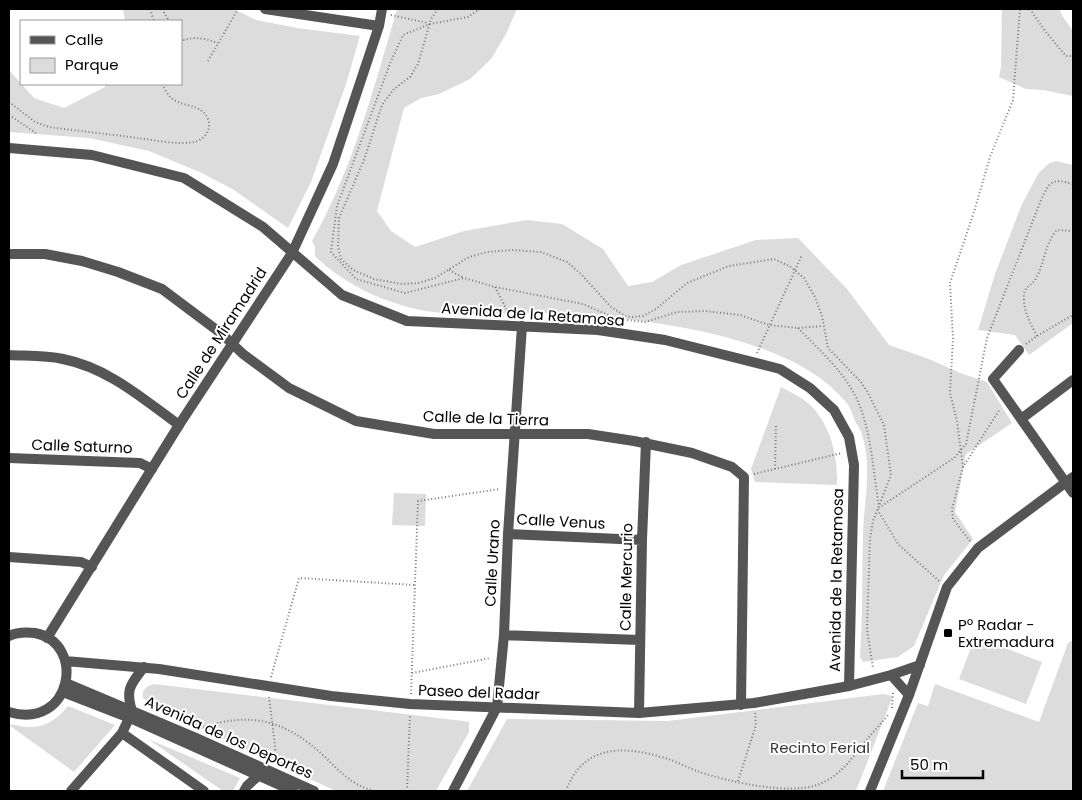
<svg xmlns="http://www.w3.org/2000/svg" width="1082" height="800" viewBox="0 0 1082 800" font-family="Poppins,sans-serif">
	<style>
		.green { fill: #dcdcdc }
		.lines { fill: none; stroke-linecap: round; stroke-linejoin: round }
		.path { stroke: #777; stroke-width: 2; stroke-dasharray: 1 2.5; stroke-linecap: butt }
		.minor { stroke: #555; stroke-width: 10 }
		.tertiary { stroke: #555; stroke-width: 10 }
		.poi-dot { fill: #000; stroke: #fff; stroke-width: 2 }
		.labels { text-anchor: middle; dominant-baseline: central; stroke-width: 4; stroke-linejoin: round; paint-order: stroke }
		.street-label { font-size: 15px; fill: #000; stroke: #fff }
		.poi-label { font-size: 15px; fill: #000; stroke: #fff; text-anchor: start }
		.park-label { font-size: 15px; fill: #333; stroke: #fff }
	</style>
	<rect width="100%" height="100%" fill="#fff"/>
	<path class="green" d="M123 9H234L256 20 297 28 360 36 346 84 311 182 288 228 234 190 202 173 149 151 89 138 9 132V70L34 98 64 108 105 87 106 84H181V21H125Z
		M397 9H517L506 34 491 59 470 79 439 94 421 98 404 108 377 211 391 231 415 247 464 231 527 220 562 224 603 249 628 286 652 282 681 265 756 240 798 238 847 289 889 345 929 359 960 373 987 382 1012 423 966 454 955 512 973 539 944 575 914 646 898 657 863 662 860 657C863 616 862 574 863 533 864 501 872 469 863 438 862 433 859 427 856 423 853 416 850 406 845 401 787 332 635 317 549 313 505 311 460 319 416 309 378 300 343 283 315 256V247L312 241C353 169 374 87 397 9Z
		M1002 9H1059L1063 17 1073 31V96L1043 90 1026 89 999 77 1001 67Z
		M1056 161 1073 165V323L1029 355 1015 335 978 330 995 274 1022 204 1038 174 1048 164Z
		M781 387C792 393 806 399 814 409 832 430 838 458 837 485L755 482 751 469Z
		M394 493 426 494 425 526 392 525Z
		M975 637 1042 662 1026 704 959 679Z
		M1073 640V791H883L918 703 928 706 935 684 1039 722 1068 643Z
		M154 684 463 721 469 722V732L436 791H336L156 708 143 698V691L148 686Z
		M883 694 893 696 856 791H467L507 719 668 721Z
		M68 706 115 725 74 772 9 725C15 724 24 728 32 727 47 727 59 717 68 706Z
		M148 739 240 778 233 791H223Z"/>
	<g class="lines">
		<path class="path" d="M150 9 154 21
			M162 9 169 21
			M438 9 431 19 418 64 410 77 394 89 382 105 364 160 339 218 338 247 341 259 353 270 374 279 402 284 418 283 435 278 469 257 487 252 512 250 541 252 567 262 581 274 610 306 625 316 632 317 643 316 656 309 687 283 729 266 774 259 791 267 804 278 815 297 822 316 828 348 860 381 867 391 884 425 891 475 873 521 870 539 867 629 873 668
			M480 9 468 17 430 24 403 35 391 61 337 206 331 252 356 279 405 293 464 278 495 287 583 304 617 319 645 322 677 312 705 311 740 315 769 325 798 328 823 326
			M1030 9 1045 31 1066 56H1073
			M391 15 428 23
			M181 37 184 40C196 36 206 39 218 43
			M208 61 238 9
			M9 102 35 122 49 127C78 131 108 134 137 138 155 140 176 145 194 142 205 140 212 129 208 119 202 105 187 107 176 101 169 98 165 90 162 84
			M9 115 36 133
			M449 270 464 278
			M495 287 510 316
			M798 328C820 351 847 374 859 404 872 436 873 472 879 506
			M1037 336C1031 324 1024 313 1024 299 1023 287 1030 287 1035 280 1045 264 1044 244 1057 230L1073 231
			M1026 344 1037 336 1073 315
			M757 353 802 255
			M963 467 957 421 950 393 953 338 950 283 974 212 990 157 1013 100 1020 9
			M775 469 776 425
			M754 474 842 453
			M970 541 953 519 952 509 963 467 1000 409
			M939 581 898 544 877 509 954 458 966 444 987 338 1041 200C1050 181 1052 178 1073 184
			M412 673 491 658
			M271 677 299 578 415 585
			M411 694 418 501 500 489
			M269 697 276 754
			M892 708 893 693
			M200 728C251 711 285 720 324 756 339 771 352 785 374 791
			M738 781 756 725 755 713
			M407 791 410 714
			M566 791C582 746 621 745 661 757 675 760 687 768 700 772 729 782 788 795 817 785 839 777 850 761 864 743 872 733 881 724 889 714"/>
		<path class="minor" d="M9 148 92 155 184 178 263 227 342 295 407 321 598 330 665 340 780 369 810 388 834 410 849 437 854 465 849 686
			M9 254H45L82 261 118 272 162 289 222 334 243 354 289 388 356 421 434 434H588L634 441 692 453 732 467 744 477 741 705
			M1019 350 993 379 1073 493
			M9 355C26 356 45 355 63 359 108 368 142 398 179 425
			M1021 419 1073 380
			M9 458 140 463 152 469
			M508 534 642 540
			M9 557 81 562 92 567
			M504 635 640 640
			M639 713 642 540 646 442
			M122 733 204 791
			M71 791 122 733 132 712
			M244 791 247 786 259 775
			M453 791 497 707 504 635 508 534 522 326"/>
		<path class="tertiary" d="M265 9 379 26
			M9 636C17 632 26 632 35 633 87 643 72 731 9 712
			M47 638 179 425 292 253 333 164 379 26 382 9
			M65 661 159 669 331 696 410 704 639 713 754 703 849 686 891 675 920 665
			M891 675 909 695
			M66 683 194 737 314 791
			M63 692 130 718 293 791
			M132 711C125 689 131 684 144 667
			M870 791 909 695 947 587 978 548 1073 477"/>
	</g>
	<rect class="poi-dot" x="943" y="628" width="10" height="10" rx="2.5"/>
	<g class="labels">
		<g class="street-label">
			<text transform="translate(533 314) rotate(4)">Avenida de la Retamosa</text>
			<text transform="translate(221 333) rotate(-57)">Calle de Miramadrid</text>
			<text transform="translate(486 418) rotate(2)">Calle de la Tierra</text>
			<text transform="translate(82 446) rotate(2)">Calle Saturno</text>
			<text transform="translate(561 521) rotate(3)">Calle Venus</text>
			<text transform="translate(492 563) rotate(-87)">Calle Urano</text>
			<text transform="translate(626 577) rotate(-89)">Calle Mercurio</text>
			<text transform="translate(836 580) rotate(-89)">Avenida de la Retamosa</text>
			<text transform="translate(479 692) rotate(2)">Paseo del Radar</text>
			<text transform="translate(229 737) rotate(24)">Avenida de los Deportes</text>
		</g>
		<g class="poi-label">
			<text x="958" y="624">Pº Radar -<tspan x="958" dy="17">Extremadura</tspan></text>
		</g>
		<g class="park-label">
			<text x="820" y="747">Recinto Ferial</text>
		</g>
	</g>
	<rect width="1082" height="800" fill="none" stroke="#000000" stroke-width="20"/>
	<rect x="20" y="20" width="162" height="65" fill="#ffffff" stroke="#999999"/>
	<rect x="30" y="36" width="25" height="8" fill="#555555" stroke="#999999"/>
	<text x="65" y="45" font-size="15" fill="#000000">Calle</text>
	<rect x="30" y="58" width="25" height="15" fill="#dcdcdc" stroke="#999999"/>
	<text x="65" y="70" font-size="15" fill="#000000">Parque</text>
	<path d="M902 770v8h81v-8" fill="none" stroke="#000000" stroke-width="2.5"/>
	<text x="910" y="770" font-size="15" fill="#000000" stroke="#ffffff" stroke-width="4" paint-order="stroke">50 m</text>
</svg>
